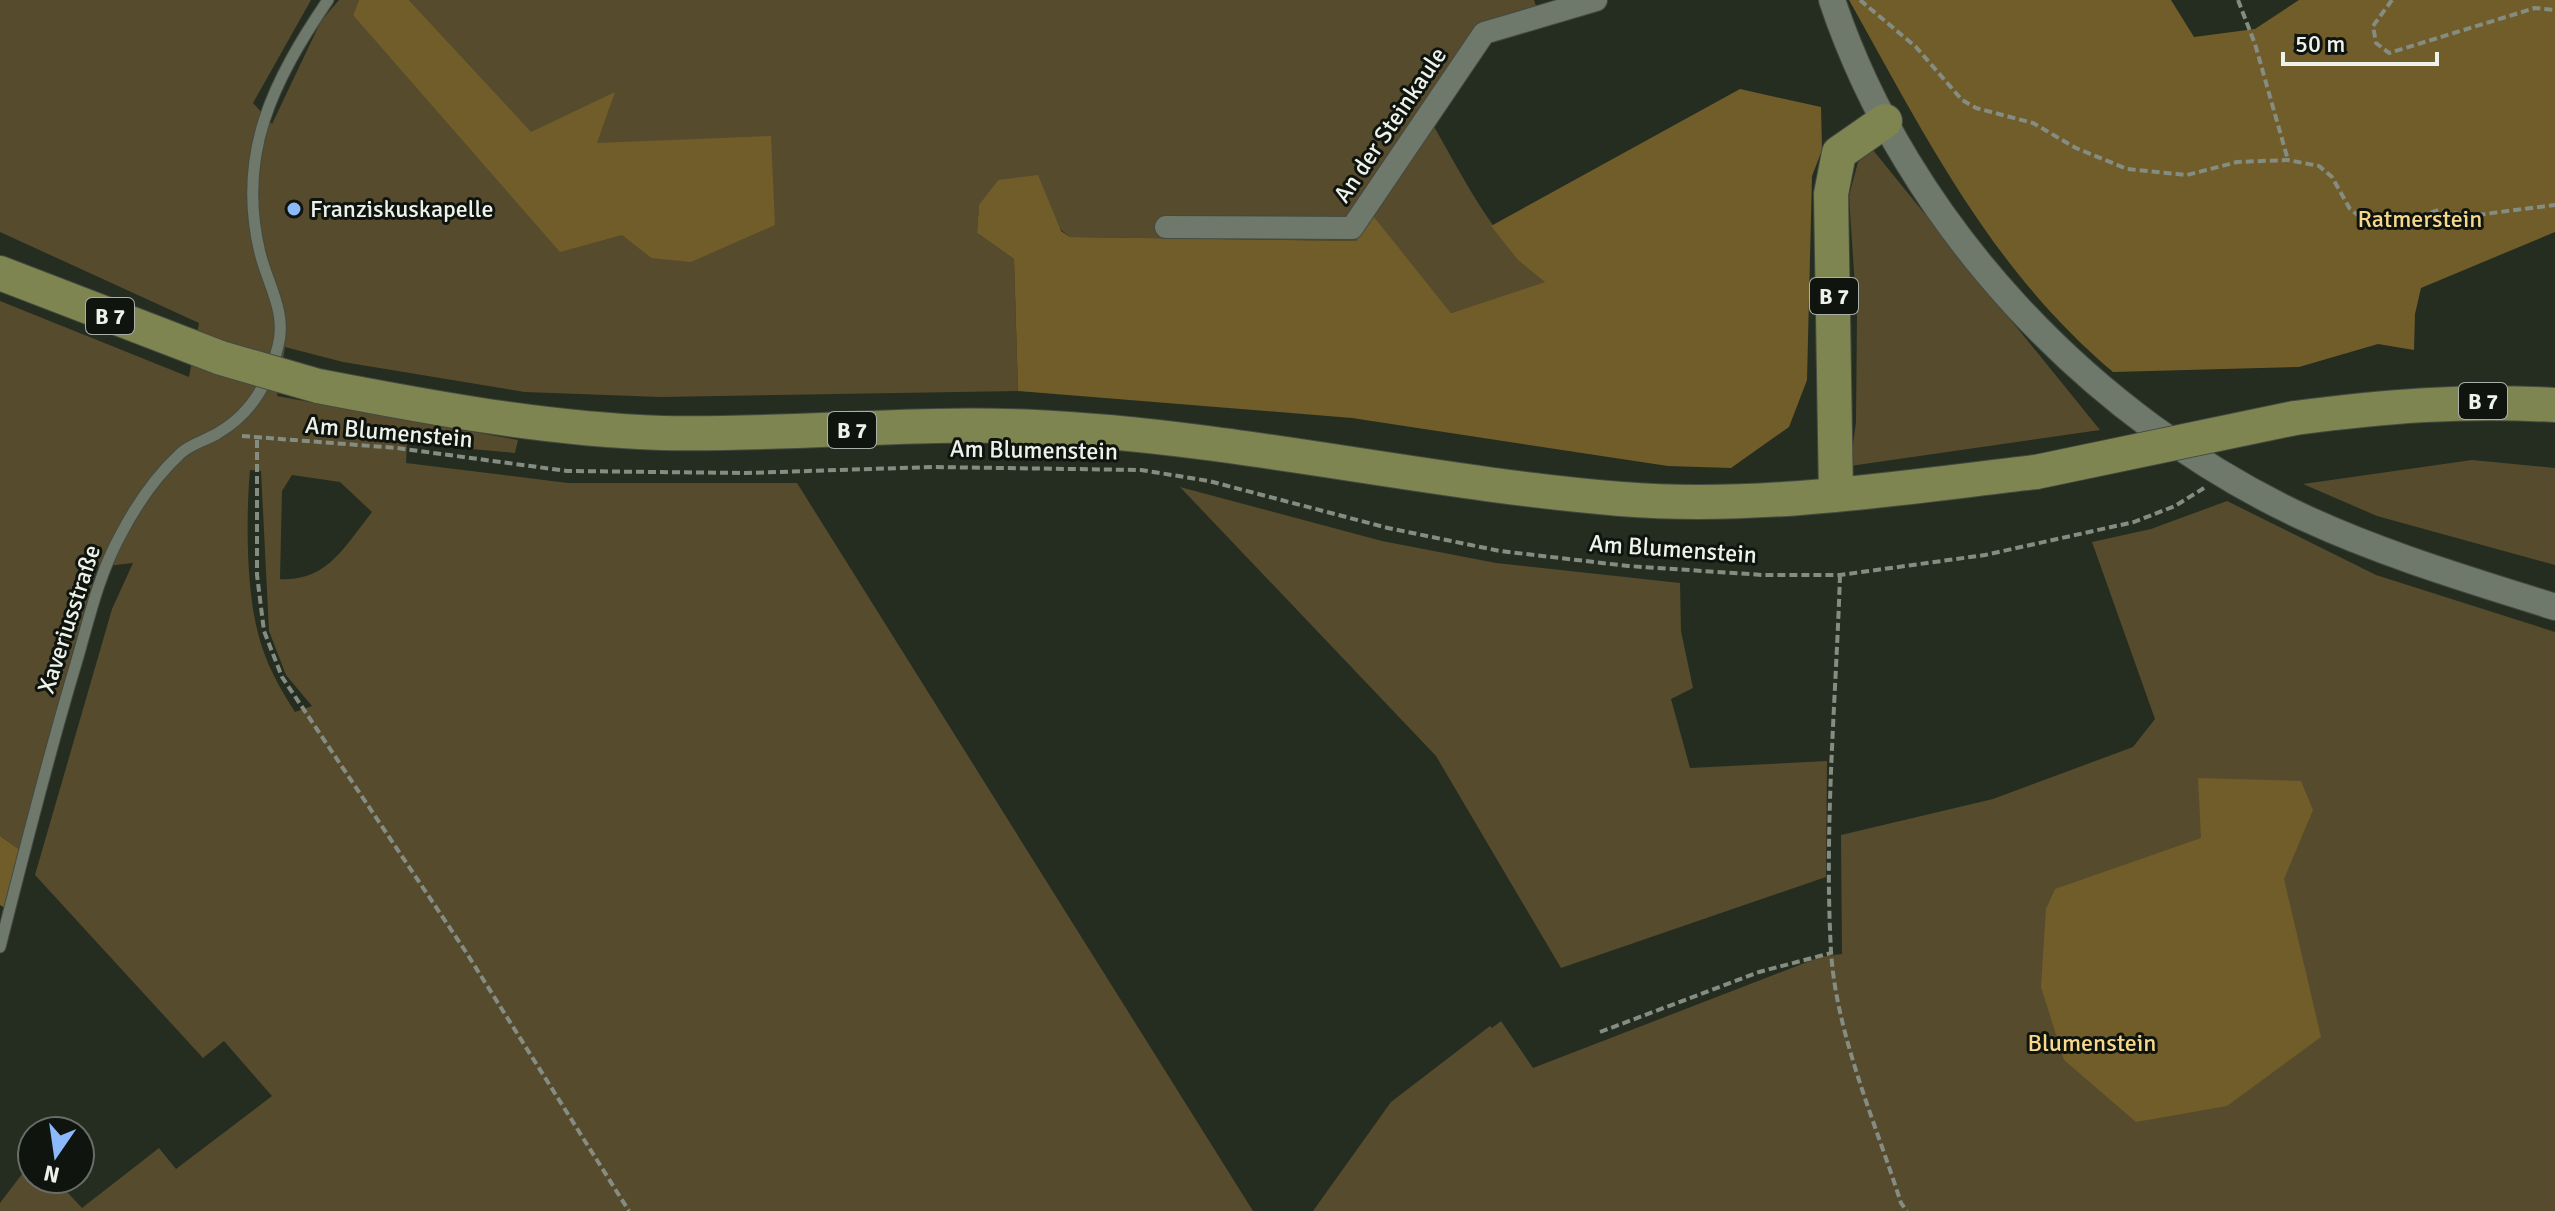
<svg xmlns="http://www.w3.org/2000/svg" width="2555" height="1211" viewBox="0 0 2555 1211" font-family="Signika,sans-serif">
	<style>
		.green { fill: #564b2d; fill-rule: evenodd }
		.forest { fill: #715d2a }
		.lines { fill: none; stroke-linecap: round; stroke-linejoin: round }
		.service-casing { stroke: #444a41; stroke-width: 13 }
		.minor-casing { stroke: #444a41; stroke-width: 24 }
		.tertiary-casing { stroke: #444a41; stroke-width: 28 }
		.primary-casing { stroke: #444a41; stroke-width: 36 }
		.path { stroke: #858c82; stroke-width: 4; stroke-dasharray: 8 4; stroke-linecap: butt }
		.service { stroke: #6e786b; stroke-width: 11 }
		.minor { stroke: #6e786b; stroke-width: 22 }
		.tertiary { stroke: #6e786b; stroke-width: 26 }
		.primary { stroke: #7e8550; stroke-width: 34 }
		.primary-bridge-casing { stroke: #444a41; stroke-width: 36; stroke-linecap: butt }
		.primary-bridge { stroke: #7e8550; stroke-width: 34 }
		.poi-dot { fill: #8cb9fc; stroke: #10140f; stroke-width: 3 }
		.labels { text-anchor: middle; dominant-baseline: central; stroke-width: 6; stroke-linejoin: round; paint-order: stroke }
		.shield { fill: #10140f; stroke: #abafa9; stroke-width: 2 }
		.shield-label { font-size: 22px; font-weight: bold; fill: #edf2eb }
		.street-label { font-size: 24px; fill: #edf2eb; stroke: #10140f }
		.poi-label { font-size: 24px; fill: #edf2eb; stroke: #10140f; text-anchor: start }
		.park-label { font-size: 24px; fill: #f8d88a; stroke: #10140f }
	</style>
	<rect width="100%" height="100%" fill="#252d21"/>
	<path class="green" d="M0 0H311L253 103 272 124 321 21 339 0H359L353 15 651 258 596 143 614 93 531 133 409 0H1534L1536 6 1478 25 1433 125C1466 182 1494 241 1546 282L1451 313 1374 218 1356 241 1070 237 998 180 979 206 977 233 1014 259 1018 391 661 397 525 392 343 362 285 347 277 396 518 440 515 453 407 443 406 463 568 483H797L1253 1211H0V1203L32 1161V1179H55L82 1208 159 1148 176 1169 272 1096 224 1041 203 1058 35 875 112 609 133 563 97 567 47 743 23 852 0 836V301L189 377 199 323 0 232ZM250 470 261 471 269 631 286 675 312 706 295 712C279 687 265 662 258 633 246 588 246 516 250 470ZM292 475 340 482 372 512C345 546 327 582 280 579L282 491Z
		M1873 150 2100 430 1850 466 1856 422 1857 317 1849 196 1858 162Z
		M2472 460 2555 468V565L2377 516 2303 484Z
		M1180 487 1382 541 1496 563 1680 583 1681 631 1693 688 1671 699 1690 768 1827 761 1826 877 1561 968 1436 756Z
		M2227 501 2376 575 2555 632V1211H1313L1391 1102 1490 1026 1492 1028 1501 1021 1533 1068 1820 957 1842 954 1841 835 1993 799 2133 747 2155 719 2092 542 2151 529Z"/>
	<path class="forest" d="M359 0H409L531 132 615 92 597 143 771 136 775 225 691 262 651 258 622 235 560 252 353 15Z
		M1849 0H2171L2194 37 2255 29 2299 0H2555V232L2421 288 2415 314 2414 350 2378 344 2299 367 2113 372C1991 269 1926 137 1849 0Z
		M1740 89 1821 107 1822 150 1812 176 1807 380 1789 427 1731 468 1668 466 1352 418 1018 391 1014 259 977 233 979 205 998 180 1038 175 1061 231 1070 237 1356 241 1374 217 1451 313 1545 282 1518 260 1491 226Z
		M2198 778 2301 781 2313 810 2284 879 2321 1037 2227 1106 2136 1122 2064 1060 2041 987 2046 909 2055 889 2201 838Z
		M0 836 23 852 8 910 0 905Z"/>
	<g class="lines">
		<g class="service-casing">
			<path id="service" d="M0 947C24 853 47 760 75 667 88 623 98 576 120 536 135 507 157 475 181 453 191 444 207 440 218 433 251 414 269 383 278 346 287 313 268 285 260 253 236 154 273 81 328 0"/>
		</g>
		<g class="minor-casing">
			<path id="minor" d="M1166 227 1352 228 1484 33 1596 0"/>
		</g>
		<g class="tertiary-casing">
			<path id="tertiary" d="M1832 0C1907 224 2091 419 2305 518 2385 555 2470 580 2555 607"/>
		</g>
		<g class="primary-casing">
			<path id="primary" d="M0 273 221 358
				M318 386C432 408 545 429 662 433 786 436 911 421 1035 427 1231 436 1425 483 1621 499 1760 510 1898 488 2036 472
				M2295 418C2387 406 2462 400 2555 405
				M1836 495 1831 194 1839 153 1885 121"/>
		</g>
		<path class="path" d="M1860 0 1916 47 1962 100 1976 108 2033 123 2076 148 2127 169 2187 175 2237 162 2288 160 2319 166 2332 177 2350 209 2372 226H2388L2439 210 2469 216 2555 205
			M2238 0 2255 44 2288 160
			M2392 0 2373 26 2376 43 2389 53 2535 8 2555 10
			M242 436 397 448 567 471 746 473 932 467 1141 470 1209 481 1388 528 1500 551 1628 566 1763 575H1840L1985 555 2134 522 2175 506 2204 488
			M257 440V575L264 631 282 677 464 949 629 1211
			M1840 575C1836 699 1824 826 1831 951 1836 1034 1876 1124 1901 1203L1907 1211
			M1600 1032 1759 972 1831 953"/>
		<use href="#service" class="service"/>
		<use href="#minor" class="minor"/>
		<use href="#tertiary" class="tertiary"/>
		<use href="#primary" class="primary"/>
		<g class="primary-bridge-casing">
			<path id="primary-bridge" d="M221 358 318 386
				M2036 472 2295 418"/>
		</g>
		<use href="#primary-bridge" class="primary-bridge"/>
	</g>
	<circle class="poi-dot" cx="294" cy="209" r="8"/>
	<g class="labels">
		<g class="shield">
			<rect x="1810" y="278" width="48" height="36" rx="6"/>
			<rect x="86" y="298" width="48" height="36" rx="6"/>
			<rect x="2459" y="383" width="48" height="36" rx="6"/>
			<rect x="828" y="412" width="48" height="36" rx="6"/>
		</g>
		<g class="shield-label">
			<text x="1834" y="296">B 7</text>
			<text x="110" y="316">B 7</text>
			<text x="2483" y="401">B 7</text>
			<text x="852" y="430">B 7</text>
		</g>
		<g class="street-label">
			<text transform="translate(1390 125) rotate(-56)">An der Steinkaule</text>
			<text transform="translate(389 432) rotate(5)">Am Blumenstein</text>
			<text transform="translate(1034 450) rotate(1)">Am Blumenstein</text>
			<text transform="translate(1673 549) rotate(4)">Am Blumenstein</text>
			<text transform="translate(69 619) rotate(-72)">Xaveriusstraße</text>
		</g>
		<g class="poi-label">
			<text x="310" y="209">Franziskuskapelle</text>
		</g>
		<g class="park-label">
			<text x="2420" y="219">Ratmerstein</text>
			<text x="2092" y="1043">Blumenstein</text>
		</g>
	</g>
	<g transform="translate(56 1155) rotate(193)"><circle r="38" fill="#10140f" stroke="#686d67" stroke-width="2"/>
	<path d="M0-6L14 30L0 20L-14 30Z" fill="#8cb9fc"/>
	<text y="-12" font-size="22" font-weight="bold" text-anchor="middle" fill="#edf2eb">N</text>
	</g>
	<path d="M2283 52v12h154v-12" fill="none" stroke="#edf2eb" stroke-width="4"/>
	<text x="2295" y="52" font-size="24" fill="#edf2eb" stroke="#10140f" stroke-width="6" paint-order="stroke">50 m</text>
</svg>
